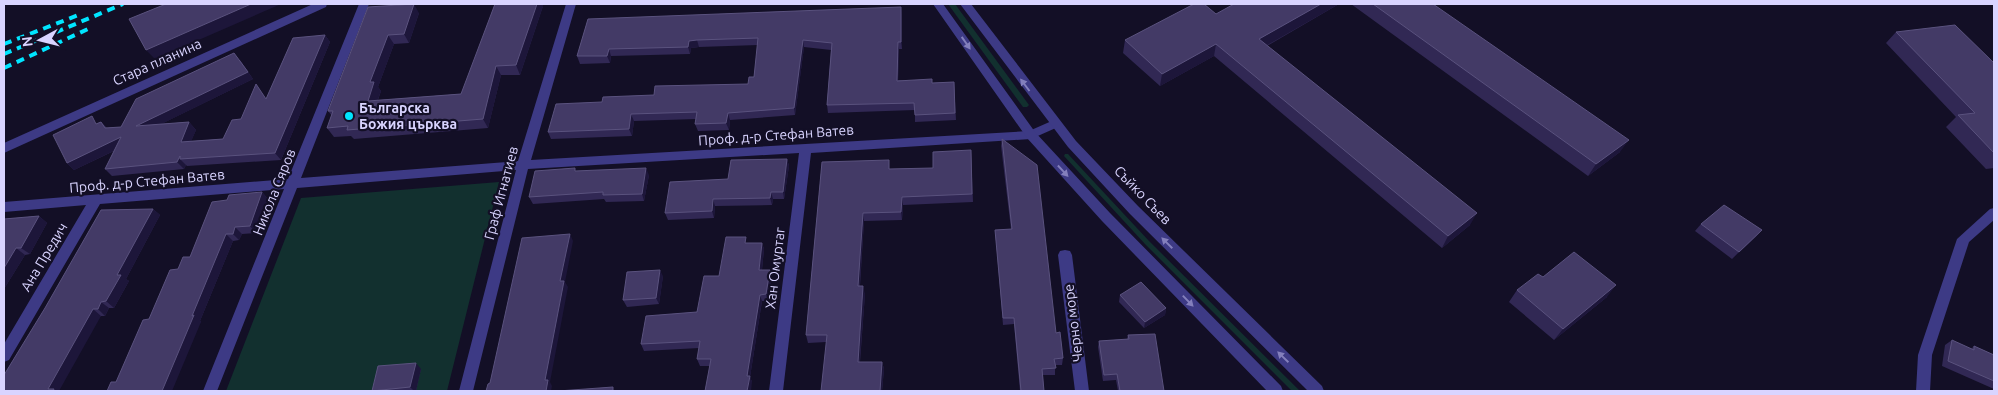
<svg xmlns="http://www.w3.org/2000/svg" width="1998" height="395" viewBox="0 0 1998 395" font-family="Ubuntu,sans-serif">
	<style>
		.green { fill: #12302f }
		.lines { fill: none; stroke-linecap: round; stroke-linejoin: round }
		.minor { fill: #3d3a85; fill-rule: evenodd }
		.tertiary { fill: #3d3a85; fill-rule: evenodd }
		.rail { stroke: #00e5ff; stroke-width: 4; stroke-dasharray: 8 6; stroke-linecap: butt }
		.wall { fill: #312854 }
		.shaded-wall { fill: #1d163a }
		.building { fill: #433a66; stroke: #5a527e }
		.oneway { fill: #837fbc }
		.poi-dot { fill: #00e5ff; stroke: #130f26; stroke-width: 2 }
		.labels { text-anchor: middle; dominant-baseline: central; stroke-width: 4.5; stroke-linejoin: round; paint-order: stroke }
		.street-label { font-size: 14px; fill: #d9d4ff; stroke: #130f26 }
		.poi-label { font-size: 14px; font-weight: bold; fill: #d9d4ff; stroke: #130f26; text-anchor: start }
	</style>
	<rect width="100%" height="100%" fill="#130f26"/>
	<path class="green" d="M948 4H955L1029 105 1027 107H1023Z
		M1065 154H1068L1149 241 1300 391H1292L1145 244 1064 156Z
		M499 182 447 391H226L301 198Z"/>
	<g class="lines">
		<path class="minor" d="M313 4H327L326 7 4 153V143Z
			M359 4H369L301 178 518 161 566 4H576L531 160 1029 131 1054 120 1060 124 1058 127 1031 139 811 153 783 391H769L799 153 528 169 473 391H459L516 170 297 188 217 391H203L284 189 100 204 9 360 4 362V344L86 205 4 212V202L288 179Z
			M1994 208V220L1969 242 1932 355 1930 391H1916L1918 355 1957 239 1990 209Z
			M1065 250 1070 251 1072 255 1089 391H1075L1058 255 1060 251Z"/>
		<path class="tertiary" d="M933 4H943L1035 132 1110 213 1281 386 1283 391H1267L1102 221 1027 138Z
			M960 4H971L1076 141 1138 206 1322 386 1324 391H1308L1130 214 1068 147Z"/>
		<path class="rail" d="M4 44 81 14
			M4 54 123 4
			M4 68 88 29"/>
	</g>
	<path class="wall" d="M1339 4 1267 46 1470 225 1442 248 1214 56 1160 86 1123 53 1125 40 1216 14Z
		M1351 4H1433L1620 152 1588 176Z
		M543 6 520 75H501L488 128 354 139 351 136 334 137 327 128 332 116 328 111 368 7 419 13 409 43 394 44 378 87 381 91 378 100 461 94Z
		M902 14V49H899L898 80 932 83 954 82 956 120 915 122V110L828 113 827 105 831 50 804 47 795 115 730 120 729 130 698 131 695 124 696 119 634 121 632 136 551 139 548 132 602 102 654 95 748 84 754 77 758 45 699 47 691 48 690 54 611 56 610 63 580 64 577 56 588 19Z
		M1896 32 1994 63V168L1986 169 1946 127 1956 117 1886 43Z
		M325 35 330 42 281 160 187 166 186 165 184 169 112 176 105 169 114 151 74 170 67 163 98 123 101 122 107 128 121 127 240 60 253 79 161 124 189 122 196 130 191 141 223 139 241 119 267 98Z
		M1002 139 1056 333 1063 358 1062 365H1055V375H1043L1044 391H1020L1014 324 1003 325 995 230 1011 229 1001 146Z
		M971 150 973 202 903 205 902 220 864 221 860 286 865 294 860 362H882L884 369 882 391 826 342 808 343 806 335 822 162 890 169 933 168Z
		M787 159 789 166 784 199H773L772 205 715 206 714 218 668 220 665 213 728 179Z
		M577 171 649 175 644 201 606 202 604 199 533 204 529 197Z
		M262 192 268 199 256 233 242 234 239 240 233 241 200 321 201 322 116 382 149 319 178 269 190 257 227 200Z
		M153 209 160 215 126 279 129 281 114 308H109L105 316H101L4 391Z
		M39 216 47 223 30 254 25 255 4 289V219Z
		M1701 224 1762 230 1732 259 1695 231Z
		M748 243H762L764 249 762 270 772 277 768 301H762L750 377 752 382 710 366H700L697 359 699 348 644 351 641 344 697 312 719 276Z
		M663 276 659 304 627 307 623 300Z
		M1543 277 1607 297 1554 340 1509 302 1517 290Z
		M1120 295 1166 308 1165 315 1144 328 1119 302Z
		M1128 335 1164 391H1118L1116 380 1103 381 1098 347 1099 341 1127 339Z
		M1952 340 1971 349 1974 346 1994 355V389L1942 366 1945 345Z
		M421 369 416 391H372Z"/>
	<path class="shaded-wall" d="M251 4H281L155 59 146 50Z
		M414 4 419 13 409 43 404 34Z
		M537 4H543V6L520 75 516 65Z
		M1321 4H1339L1255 52 1259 39Z
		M901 7 902 14V49L901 42Z
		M325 35 330 42 281 160 275 153Z
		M388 35 394 44 378 87 381 91 374 110 368 101 370 82Z
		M697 40 699 47 691 48 690 54 688 47 689 41Z
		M803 40 804 47 795 115 794 108Z
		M898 42 899 49 898 88 897 81Z
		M1216 44 1214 56 1160 86 1162 74Z
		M609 49 611 56 610 63 607 56Z
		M234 53 253 79 143 133 136 126Z
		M496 66 501 75 488 128 483 119Z
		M728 113 730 120 729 130 726 123Z
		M631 114 634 121 632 136 629 129Z
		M189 122 196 130 188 149 181 142Z
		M121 137 128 144 74 170 67 163Z
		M1629 140 1620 152 1588 176 1596 164Z
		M180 156V159L186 165 184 169 177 162Z
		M787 159 789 166 784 199 783 192Z
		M646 168 649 175 644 201 642 194Z
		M262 192 268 199 256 233 250 226Z
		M771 192 773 199 772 205 770 198Z
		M902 197 903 205 902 220 901 212Z
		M713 199 715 206 714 218 712 211Z
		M153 209 160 215 126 279 129 281 114 308 106 301 117 275Z
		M863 213 864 221 859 294 858 286Z
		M1477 213 1470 225 1442 248 1448 236Z
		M39 216 47 223 30 254 21 248Z
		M235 227 242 234 239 240 233 234Z
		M1762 230 1756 237 1732 259 1739 252Z
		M226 234 233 241 200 321 201 322 172 391H162L192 316Z
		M570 234 573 241 565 282 568 287 550 382 552 386 551 391H546L545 380 560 281Z
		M762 243 764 249 761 277 759 270Z
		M16 248 25 255 4 289V268Z
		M660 270 663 276 659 304 656 298Z
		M770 270 772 277 768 301 766 294Z
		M1616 285 1607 297 1554 340 1563 329Z
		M863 286 865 294 859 369 858 362Z
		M760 295 762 301 750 377 752 382 751 391H747V376Z
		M101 302 109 308 105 316 98 309Z
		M1166 308 1165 315 1144 328 1145 322Z
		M93 309 101 316 59 391H51L48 389Z
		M882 362 884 369 882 391H880Z
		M416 363 421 369 416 391H414L410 387Z"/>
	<path class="building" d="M166 4H251L146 50 129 19Z
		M414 4 404 34 388 35 370 82H374L368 101 461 94 495 4H537L516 65 496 66 483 119 347 130 348 126 327 128 333 111H328L368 7Z
		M1194 4H1204L1216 14 1234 4H1321L1259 39 1477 213 1448 236 1216 44 1162 74 1125 40Z
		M1373 4H1433L1629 140 1596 164Z
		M901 7V42H898L897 81 932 79V83L954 82 955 113 915 115 914 103 827 105 832 43 803 40 794 108 728 113 726 123 695 124 697 112 631 114 629 129 548 132 556 104 602 102 603 97 654 95 655 86 748 84 749 77H754L758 38 697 40 689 41 688 47 609 49 607 56H577L588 19Z
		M1955 25 1994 63V153L1958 115 1975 113 1896 32Z
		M325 35 275 153 180 159V156L177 162 105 169 121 137 67 163 53 135 92 116 96 124 101 122 105 128 121 127 136 99 234 53 248 72 136 126 189 122 181 142 223 139 232 120 241 119 256 84 266 99 293 38Z
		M1002 139 1037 165 1056 333 1060 332 1063 358 1054 359 1056 368 1042 369 1044 391H1021L1014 318H1003L995 230 1012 229Z
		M971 150 972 194 902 197 901 212 863 213 858 286H863L858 362H882L880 391H821L827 335H806L822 162 889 160V169L933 168V152Z
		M787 159 783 192H771L770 198 713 199 712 211 665 213 670 182 728 179 731 160Z
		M575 168V171L646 168 642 194 603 195V192L529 197 535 171Z
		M262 192 250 226 235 227 233 234H226L192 316 194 315 162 391H107L111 382H116L143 320 149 319 170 270 178 269 183 257H190L212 202 227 200 229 195Z
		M1724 205 1762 230 1739 252 1701 224Z
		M153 209 117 275H121L106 301 101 302 98 309H93L48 389H54L53 391H4V375L45 308 101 210Z
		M39 216 21 248H16L4 268V219Z
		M570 234 560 281H564L545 380H548L546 391H486L488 384 490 383 522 238Z
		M726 237H746L745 243H762L759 270H770L766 294 760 295 747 376H750L747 391H705L711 359H697L700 341 641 344 646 316 697 312 704 276H719Z
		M1574 252 1616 285 1563 329 1517 290 1538 274 1543 277Z
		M660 270 656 298 623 300 627 272Z
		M1141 282 1166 308 1145 322 1120 295Z
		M1155 334 1164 391H1120L1117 374 1104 375 1099 341 1129 339 1128 335Z
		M1952 340 1974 350V346L1994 355V381L1948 361Z
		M416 363 410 387 372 391 378 366Z
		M613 387V391H558Z"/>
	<defs><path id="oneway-solid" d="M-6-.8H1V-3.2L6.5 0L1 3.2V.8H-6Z" transform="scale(1.25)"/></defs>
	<g class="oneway">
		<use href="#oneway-solid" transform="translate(966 43) rotate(55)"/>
		<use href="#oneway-solid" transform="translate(1025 85) rotate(-127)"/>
		<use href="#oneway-solid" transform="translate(1063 171) rotate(47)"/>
		<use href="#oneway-solid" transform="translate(1167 243) rotate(-135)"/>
		<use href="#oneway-solid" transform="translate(1188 301) rotate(46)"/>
		<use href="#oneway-solid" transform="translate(1283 357) rotate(-136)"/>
	</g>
	<circle class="poi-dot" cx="349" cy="116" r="5"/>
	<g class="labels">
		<g class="street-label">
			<text transform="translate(157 62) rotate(-24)">Стара планина</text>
			<text transform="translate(776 135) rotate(-4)">Проф. д-р Стефан Ватев</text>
			<text transform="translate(147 181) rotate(-5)">Проф. д-р Стефан Ватев</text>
			<text transform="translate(274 192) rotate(-68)">Никола Сяров</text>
			<text transform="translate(501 193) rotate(-75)">Граф Игнатиев</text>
			<text transform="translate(1143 195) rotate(46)">Съйко Съев</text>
			<text transform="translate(44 257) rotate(-59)">Ана Предич</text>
			<text transform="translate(775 268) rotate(-83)">Хан Омуртаг</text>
			<text transform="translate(1073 323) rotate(-97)">Черно море</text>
		</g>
		<g class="poi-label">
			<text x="359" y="108">Българска<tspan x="359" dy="16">Божия църква</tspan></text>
		</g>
	</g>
	<rect width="1998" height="395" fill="none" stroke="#d9d4ff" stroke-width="10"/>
	<g transform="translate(40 40) rotate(263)" stroke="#130f26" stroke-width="4" paint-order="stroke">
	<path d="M0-4L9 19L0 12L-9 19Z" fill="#d9d4ff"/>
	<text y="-8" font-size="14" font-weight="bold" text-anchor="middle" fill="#d9d4ff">N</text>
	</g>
</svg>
